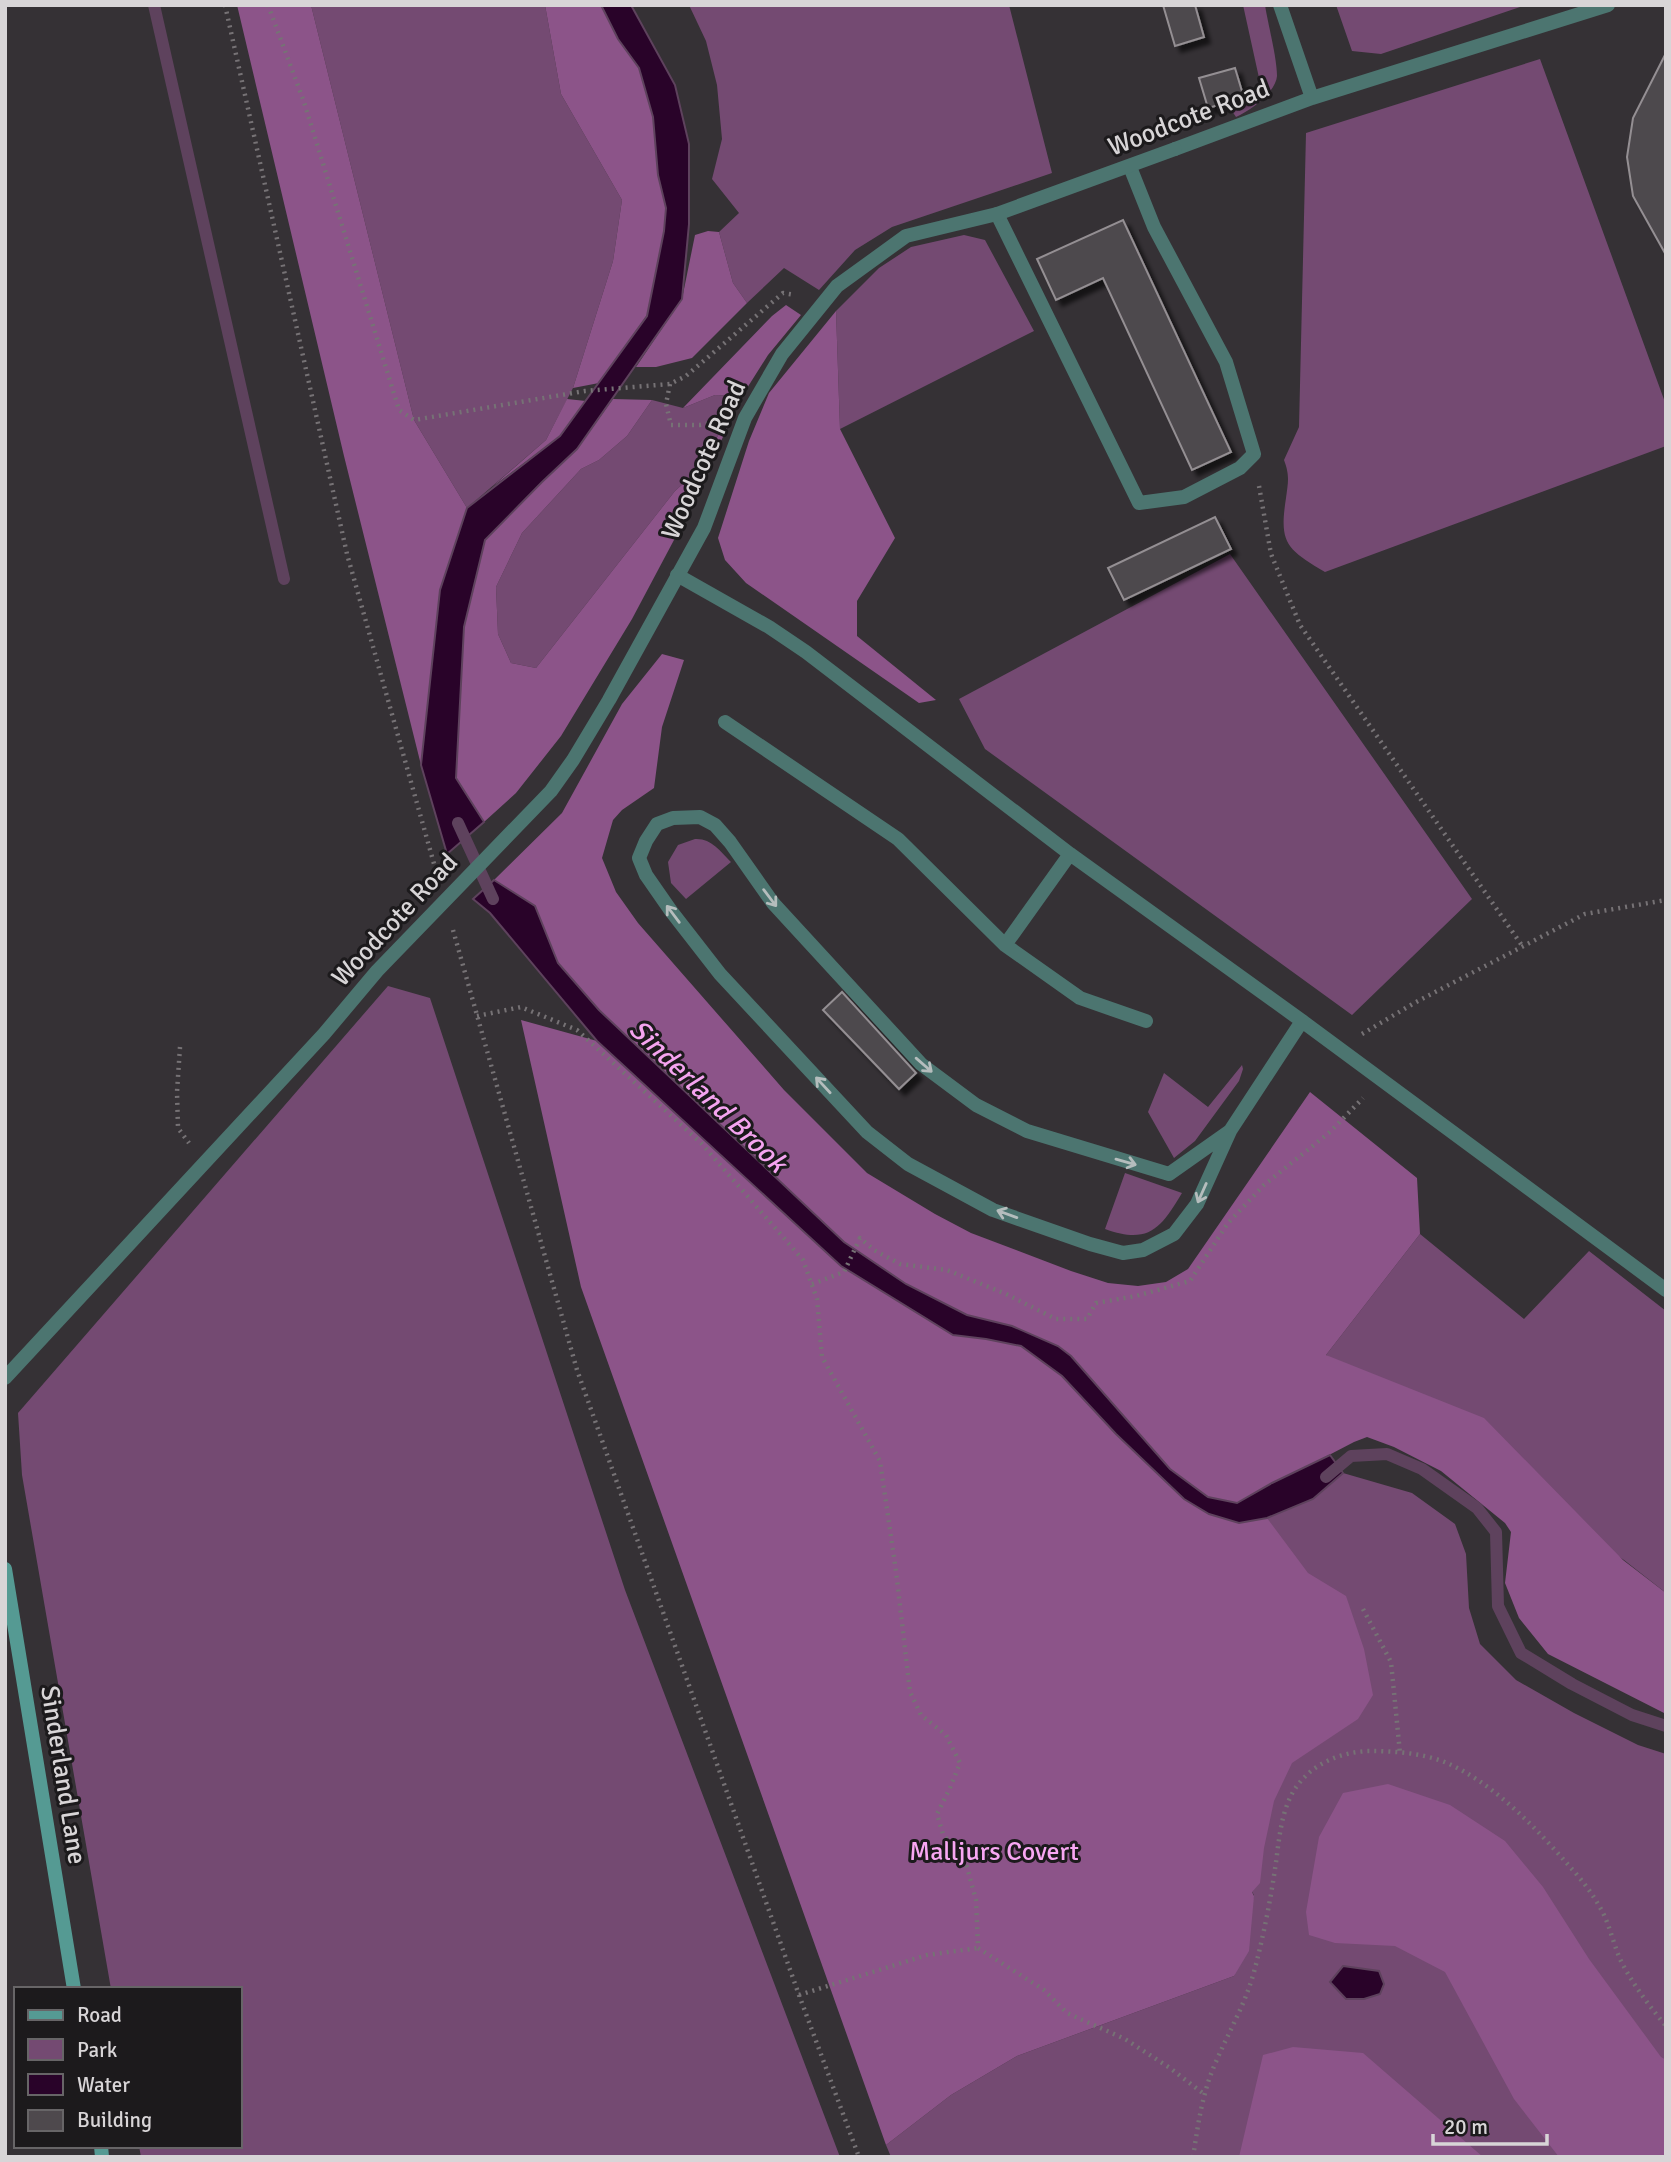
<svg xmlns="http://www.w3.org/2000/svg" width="1671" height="2162" viewBox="0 0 1671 2162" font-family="Signika,sans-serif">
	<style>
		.green { fill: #744a72 }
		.forest { fill: #8c5489 }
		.water { fill: #290329; stroke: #5e425d; stroke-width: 2 }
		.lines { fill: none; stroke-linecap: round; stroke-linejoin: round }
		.stream { stroke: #5e425d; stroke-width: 12 }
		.building { fill: #4e494d; stroke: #948f93; stroke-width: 2; filter: url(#shadow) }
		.path { stroke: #767275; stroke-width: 4.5; stroke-dasharray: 2 5; stroke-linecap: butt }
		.lane { stroke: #4c7570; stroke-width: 14 }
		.street { stroke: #4c7570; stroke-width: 14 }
		.secondary { stroke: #559a93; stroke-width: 14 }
		.oneway { stroke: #b5bdbd }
		.labels { text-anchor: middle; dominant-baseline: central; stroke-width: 6; stroke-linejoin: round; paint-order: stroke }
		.street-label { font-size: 26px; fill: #d8d5d7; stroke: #1c1a1c }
		.park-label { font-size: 26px; fill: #f8a7f3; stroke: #1c1a1c }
		.water-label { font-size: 28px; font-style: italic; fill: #f5a4f0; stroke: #1c1a1c }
	</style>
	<defs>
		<filter id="shadow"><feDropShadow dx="6" dy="6" stdDeviation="2" flood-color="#0009"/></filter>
	</defs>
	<rect width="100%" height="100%" fill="#353135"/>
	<path class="green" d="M311 5H545L561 94 622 200 613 261 573 388 546 440 467 508 414 420Z
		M689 5H1009L1052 173 892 227 855 250 819 290 784 268 747 303 733 283 719 232 739 213 712 179 722 139 717 85 706 41Z
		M1243 5H1265C1268 24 1277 58 1277 76 1276 92 1250 111 1236 117L1230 108 1263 96Z
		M1336 5H1526L1381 54 1352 51Z
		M1540 59 1666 405V446L1325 572C1286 549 1279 543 1286 498 1288 482 1290 476 1284 460L1299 427 1306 133Z
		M964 235 985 240 1034 331 840 429 836 311 879 268 911 247Z
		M715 395 742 396 696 472 675 491 536 668 511 663 498 634 496 587 522 533 581 469 599 460 627 436 652 400 683 408Z
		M1230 554 1472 899 1352 1015 985 749 959 699Z
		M695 839C711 838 720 851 731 862L686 899 671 883 668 862 678 845Z
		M388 986 430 998 625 1590 840 2157H141L139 2146H240V1989H111L22 1475 18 1413Z
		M1242 1065 1243 1069 1239 1081 1195 1141 1174 1158 1148 1112 1164 1073 1208 1107Z
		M1125 1173 1182 1193C1161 1228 1149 1245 1105 1229Z
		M1420 1234 1524 1319 1589 1251 1666 1311V1593L1624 1560 1326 1355Z
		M1343 1473 1412 1493 1455 1524 1466 1554 1469 1608 1480 1644 1516 1680 1574 1713 1638 1745 1666 1754V2157H891L886 2145 951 2095 1017 2056 1234 1976 1254 1895 1088 1624 1184 1499H1313Z"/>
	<path class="forest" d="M237 5H311L414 420 467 508 440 590 421 765 344 456Z
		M545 5H601L618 39 639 68 653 117 658 175 666 208 664 231 647 315 599 383 573 388 613 261 622 200 561 94Z
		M708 231 719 232 733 283 747 303 692 358 656 367H636L682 299 695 235Z
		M786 305 801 315 768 355 742 396 683 523 632 619 561 736 516 793 484 822 456 778 464 627 485 540 542 482 577 449 613 399 652 400 627 436 599 460 581 469 522 533 496 587 498 634 511 663 536 668 675 491 696 472 742 396 715 395 683 408 772 316Z
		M836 311 840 429 895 538 857 601V636L936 700 919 703 746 583 725 560 718 538 749 441 769 393Z
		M567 399 586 401 560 436 492 487 546 440Z
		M662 654 684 660 662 727 654 788 622 810 613 820 602 858 616 892 638 923 784 1090 867 1173 935 1214 971 1233 1071 1271 1108 1283 1138 1286 1166 1282 1188 1269 1310 1092 1417 1178 1420 1234 1326 1355 1484 1418 1623 1560 1666 1593V1714L1548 1654 1519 1618 1505 1583 1511 1532 1505 1523 1441 1471 1394 1447 1367 1437 1354 1442 1237 1503 1208 1497 1170 1469 1071 1356 1058 1346 1012 1326 968 1315 906 1284 844 1242 599 1010 558 963 535 906 494 880 562 813 622 704Z
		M521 1020 597 1041 841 1266 953 1335 985 1339 1021 1346 1062 1376 1116 1434 1239 1523 1267 1518 1308 1573 1346 1596 1364 1649 1373 1695 1358 1719 1292 1763 1274 1801 1264 1848 1260 1883 1252 1892 1254 1896 1249 1951 1234 1976 1017 2056 951 2095 886 2145 581 1287Z
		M1388 1784 1450 1805 1505 1841 1543 1887 1589 1959 1661 2057 1666 2060V2157H1559L1514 2099 1445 1972 1395 1946 1335 1943 1309 1935 1306 1912 1319 1837 1343 1793Z
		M1293 2047 1363 2053 1483 2157H1239L1263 2055Z"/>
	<path class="water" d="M601 5H631L675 85 689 144V224L682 299 577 449 542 482 485 540 464 627 456 778 484 822 447 854 421 765 440 590 467 508 560 436 647 316 664 231 666 208 658 175 653 117 639 68 618 39Z
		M494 880 535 906 558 963 599 1010 844 1242 906 1284 967 1315 1012 1326 1058 1346 1071 1356 1170 1469 1208 1497 1237 1503 1272 1483 1330 1455 1343 1473 1313 1499 1267 1518 1239 1523 1209 1514 1184 1499 1116 1434 1062 1376 1021 1346 986 1339 953 1335 841 1266 597 1041 490 913 473 899Z
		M1343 1966 1379 1971 1384 1984 1380 1994 1364 1999H1346L1330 1982Z"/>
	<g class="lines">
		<path class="stream" d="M154 5 284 579
			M458 823 493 899
			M1326 1477 1351 1456 1387 1454 1422 1469 1477 1508 1496 1532 1498 1606 1521 1653 1572 1684 1632 1715 1666 1726"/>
	</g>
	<path class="building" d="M1163 5H1195L1204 37 1175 46Z
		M1666 53V255L1633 196 1627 157 1633 118Z
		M1235 68 1244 98 1208 108 1199 78Z
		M1123 220 1231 452 1192 470 1103 278 1056 300 1037 259Z
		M1215 517 1231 549 1124 600 1108 568Z
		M842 992 916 1073 899 1089 823 1010Z"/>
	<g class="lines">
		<path class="path" d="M225 5 347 554 436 871
			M268 5 304 102 399 410 414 420 585 391 670 384 686 376 783 293 795 295
			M670 384 666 404 671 425H700L717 422
			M1259 486 1271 554 1300 625 1523 947
			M453 930 577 1370 799 1995 859 2157
			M477 1016 521 1007 577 1030 701 1143 803 1260 817 1299 822 1357 880 1461 896 1571 910 1692 921 1715 946 1735 960 1763 950 1788 937 1814 943 1834 967 1867 976 1900 978 1948 1044 1990 1067 2013 1125 2039 1170 2068 1204 2094
			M1362 1034 1416 1002 1585 914 1666 900
			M180 1047 177 1092 178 1128 189 1143
			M812 1284 844 1272 860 1238 874 1250 900 1264 947 1270 1006 1294 1056 1319H1087L1096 1303 1136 1296 1190 1281 1228 1223 1264 1185 1330 1132 1363 1098
			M1363 1609 1391 1662 1400 1753
			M799 1995 927 1955 978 1948
			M1193 2157C1198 2125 1202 2094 1215 2064 1228 2033 1245 2005 1254 1972 1263 1938 1270 1903 1275 1869 1279 1843 1280 1815 1293 1792 1309 1765 1339 1752 1369 1751 1394 1751 1423 1753 1447 1763 1495 1784 1537 1829 1571 1868 1583 1881 1594 1896 1602 1911 1611 1928 1614 1948 1623 1965 1635 1987 1650 2007 1666 2026"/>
		<path class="lane" d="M1280 5 1312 98
			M1175 149 1312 98 1608 5
			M997 214 1139 503 1184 497 1240 468 1254 454 1226 362 1154 227 1130 167
			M677 575 769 627 806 652 1070 854 1302 1021 1230 1131 1197 1204 1174 1234 1143 1250 1123 1253 1090 1244 993 1210 908 1164 867 1132 720 974 671 911 646 875 639 858 646 841 657 824 673 818 700 817 715 825 730 842 773 903 921 1064 976 1105 1027 1131 1169 1174 1230 1131
			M725 722 898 839 1005 945 1080 998 1146 1021
			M1005 945 1070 854
			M1302 1021 1666 1290"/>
		<path class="street" d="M5 1378 324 1034 377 971 551 791 573 760 609 700 704 528 745 418 782 354 837 286 906 236 997 214 1175 149"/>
		<path class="secondary" d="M5 1569 74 1989
			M101 2146 102 2157"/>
	</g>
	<defs><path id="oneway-shaft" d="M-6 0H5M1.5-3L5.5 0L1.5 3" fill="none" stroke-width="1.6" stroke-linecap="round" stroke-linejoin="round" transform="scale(1.75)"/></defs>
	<g class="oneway">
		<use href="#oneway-shaft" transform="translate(770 898) rotate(53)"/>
		<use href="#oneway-shaft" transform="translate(673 914) rotate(-127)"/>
		<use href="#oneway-shaft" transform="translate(924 1065) rotate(41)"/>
		<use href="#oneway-shaft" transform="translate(823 1085) rotate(-133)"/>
		<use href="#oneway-shaft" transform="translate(1126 1162) rotate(16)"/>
		<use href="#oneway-shaft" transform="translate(1202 1193) rotate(114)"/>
		<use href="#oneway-shaft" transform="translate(1007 1214) rotate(-160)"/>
	</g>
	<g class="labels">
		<g class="street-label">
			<text transform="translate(1189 118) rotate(-21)">Woodcote Road</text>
			<text transform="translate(704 460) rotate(-66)">Woodcote Road</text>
			<text transform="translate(395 920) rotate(-47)">Woodcote Road</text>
			<text transform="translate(63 1775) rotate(81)">Sinderland Lane</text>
		</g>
		<g class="park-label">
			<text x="994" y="1852">Malljurs Covert</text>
		</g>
		<g class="water-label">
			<text transform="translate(708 1096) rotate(44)">Sinderland Brook</text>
		</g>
	</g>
	<rect width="1671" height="2162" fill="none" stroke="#d8d5d7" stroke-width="14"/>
	<rect x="14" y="1987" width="228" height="161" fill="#1c1a1c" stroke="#676567" stroke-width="2"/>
	<rect x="28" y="2010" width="35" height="10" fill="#559a93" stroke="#676567" stroke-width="2"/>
	<text x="77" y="2022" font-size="21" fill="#d8d5d7">Road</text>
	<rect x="28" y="2039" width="35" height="21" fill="#744a72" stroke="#676567" stroke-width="2"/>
	<text x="77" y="2057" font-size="21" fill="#d8d5d7">Park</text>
	<rect x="28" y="2074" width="35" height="21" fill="#290329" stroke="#676567" stroke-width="2"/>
	<text x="77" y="2092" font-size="21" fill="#d8d5d7">Water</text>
	<rect x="28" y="2110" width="35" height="21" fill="#4e494d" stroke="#676567" stroke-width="2"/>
	<text x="77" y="2127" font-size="21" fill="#d8d5d7">Building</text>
	<path d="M1433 2134v10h114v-10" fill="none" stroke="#d8d5d7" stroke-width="3.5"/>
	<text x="1444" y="2134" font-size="21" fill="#d8d5d7" stroke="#1c1a1c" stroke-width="5" paint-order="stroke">20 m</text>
</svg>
